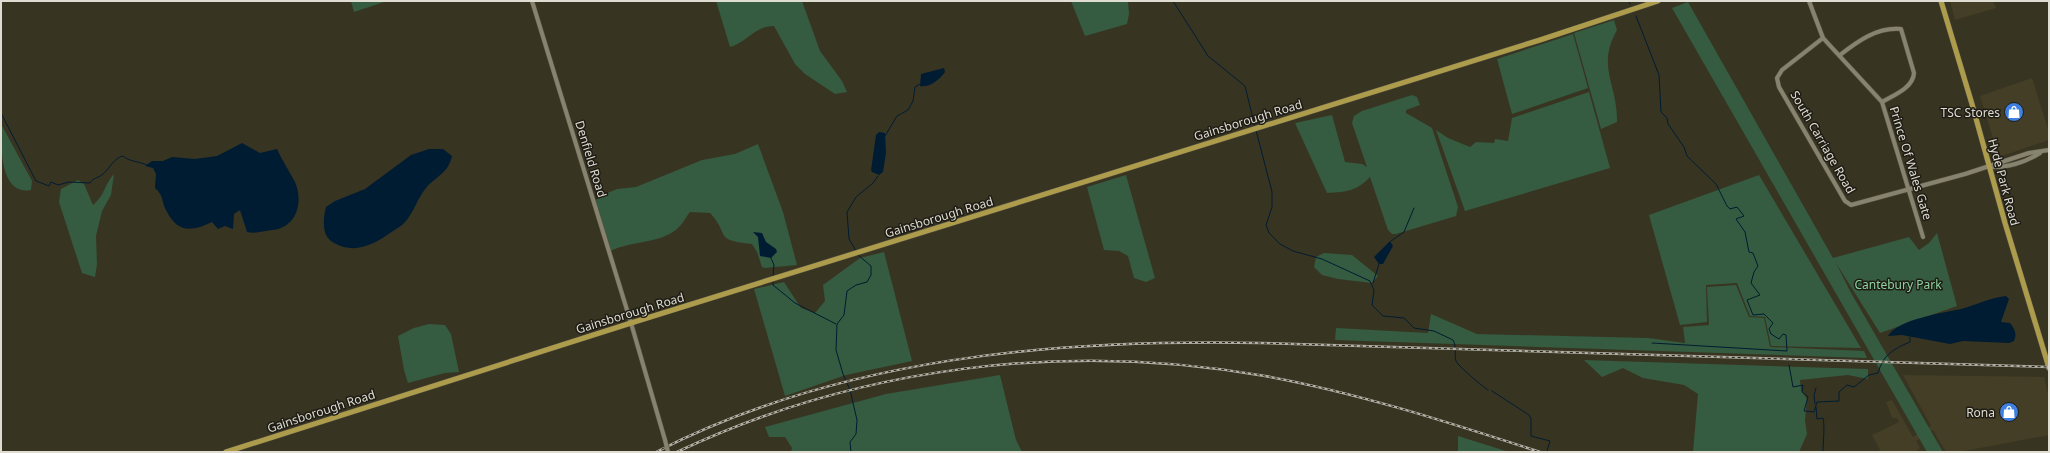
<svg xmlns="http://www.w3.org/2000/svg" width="2050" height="453" viewBox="0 0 2050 453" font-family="'Noto Sans',sans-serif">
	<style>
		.built { fill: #433e25 }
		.green { fill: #355b40 }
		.water { fill: #001c32 }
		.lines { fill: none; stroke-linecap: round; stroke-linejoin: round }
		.stream { stroke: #001c32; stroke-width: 1 }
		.minor-casing { stroke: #555243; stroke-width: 5 }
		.major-casing { stroke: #555243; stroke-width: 6 }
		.minor { stroke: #87836e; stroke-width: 4 }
		.major { stroke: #ad9c4b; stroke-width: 5 }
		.rail-casing { stroke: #b3b1a4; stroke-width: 2.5 }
		.rail { stroke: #1e1c14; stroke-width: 1; stroke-dasharray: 3; stroke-linecap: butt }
		.minor-bridge-casing { stroke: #555243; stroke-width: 5; stroke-linecap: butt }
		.minor-bridge { stroke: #87836e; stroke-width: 4 }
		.labels { text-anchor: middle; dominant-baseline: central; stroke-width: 3; stroke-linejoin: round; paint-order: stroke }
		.poi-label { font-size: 12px; fill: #dfddd2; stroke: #1e1c14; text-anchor: end }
		.street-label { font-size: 12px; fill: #dfddd2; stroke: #1e1c14 }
		.park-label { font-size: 12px; fill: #8ed4a1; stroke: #1e1c14 }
	</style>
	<rect width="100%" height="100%" fill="#383422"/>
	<path class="built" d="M1950 1H1993L1996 8 1955 20Z
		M2032 78 2049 132V140L1999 157 1980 96Z
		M1903 375 2044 377 2049 398V435L1959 452H1946L1933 430 1916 441 1920 448 1915 452H1881L1872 435 1899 422 1897 418H1892L1886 402 1892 400 1913 437 1931 426Z"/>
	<path class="green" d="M351 1H387L354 12Z
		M716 1H802L820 51 842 81 847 92 835 94 805 74 795 64 774 26C754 26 747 43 730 47Z
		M1071 1H1128L1129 14 1127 24 1085 36Z
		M1688 2 1833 258 1909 237 1919 250 1929 243 1937 233 1957 306 1880 333 1836 263 1850 291 1943 452H1927L1672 8Z
		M1614 20 1617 30C1596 67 1618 85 1617 122L1601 129 1574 33Z
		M1573 34 1588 88 1512 114 1497 59Z
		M1589 92 1610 168 1465 211 1436 130 1448 138 1470 147 1476 142 1494 143 1495 139 1508 141 1512 118Z
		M1412 95 1417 97 1420 105 1406 110V113L1432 128 1458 207 1456 216 1396 234H1392L1388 230 1370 177C1357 191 1346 192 1327 193L1295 123 1332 115 1345 162 1362 164 1367 167 1352 123 1354 116 1362 111Z
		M1 124 32 181 31 190C0 196 1 148 1 124Z
		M758 144 783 212 797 265 765 268 762 267 757 252 752 244C712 240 731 235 710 213L690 212C686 217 682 225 677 229 660 244 627 241 609 252L598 216 596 201 598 197 617 189 636 187 702 160 735 154Z
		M114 174 111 195 102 211 96 236 97 264 95 277 82 273 59 202 61 189 78 180 84 184 93 205C105 195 104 185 114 174Z
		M1126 175 1155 278 1146 282 1134 278 1128 256 1119 251 1104 250 1087 187Z
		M1759 175 1861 348 1771 346 1765 317 1750 316 1737 283 1706 285 1707 322 1680 325 1649 215Z
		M884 252 912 361 846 375 785 396 754 289 784 282 801 308 815 313 825 301 823 285 860 258Z
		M1324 253 1352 255 1378 276 1372 283 1338 279 1322 275 1314 267 1316 257Z
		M1736 285 1749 317 1764 318 1770 347 1864 351 1867 358 1335 340 1336 328 1428 333 1431 314 1477 334 1648 338 1685 343 1683 327 1709 325 1707 287Z
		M429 324 445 325 451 334 459 372 445 373 408 383 404 370 398 336 414 328Z
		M1584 360 1868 369V379L1848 375 1800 380 1801 390 1807 399 1805 420 1807 434 1799 452H1693L1698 394 1684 385 1643 378 1623 368 1602 377Z
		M1000 375 1016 440 1022 452H791L792 448 785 437H769L765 427 886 394Z
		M1458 436 1509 452H1458Z"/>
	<path class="water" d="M944 68 945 72C940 79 930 88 920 86L921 74Z
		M879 132 885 133 886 153 883 172 879 175 872 172 871 170 876 135Z
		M242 143 260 153 277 149C282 160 289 171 295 182 304 203 296 228 272 230 263 231 256 234 247 232L240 210 234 214 233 229 225 226 218 229 212 222C191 232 177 233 166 210 161 200 164 196 155 188L156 174 153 168 145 166 152 161H163L172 157 195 159 217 156Z
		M429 149H443L452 156C448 174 436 176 426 188 417 199 413 214 405 222 402 226 396 229 393 231 375 244 355 255 334 243 321 236 323 219 326 207L335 201 365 189 411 155Z
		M753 232 762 233 766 242 776 249 777 252 771 258 760 256 758 237Z
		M1390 241 1393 246 1383 264H1379L1374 257Z
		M2006 296 2009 299 2001 322 2010 323C2015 329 2017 334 2014 341L2009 343 1963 341 1950 344 1902 335 1888 336C1898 319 1943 313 1961 309 1976 305 1989 298 2006 296Z"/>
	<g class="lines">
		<path class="stream" d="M1173 1 1208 56 1245 86 1255 127
			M1629 1 1630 4
			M1636 16 1659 75 1661 112 1667 118 1668 124 1684 147 1687 156 1716 184 1727 206 1730 209 1737 207 1744 216 1736 219 1745 232 1749 252 1753 253 1758 266 1754 272 1751 283 1760 295 1747 300 1753 315 1764 314 1773 323 1769 329 1771 334 1779 339 1783 334 1786 335 1787 351 1652 343
			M1 113 36 181 49 186 51 182 58 185 69 182 90 183C92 178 99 178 103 174 110 168 114 158 123 156 130 162 138 161 147 165
			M1256 130 1272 192V207L1266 225 1269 233 1280 244 1293 251 1322 259 1370 281 1374 290 1372 305 1383 316 1404 318 1414 328 1434 331 1453 340C1457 347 1454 354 1456 361 1457 365 1484 388 1488 390
			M885 136 897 116 908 110 913 101 915 87 920 84
			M1391 241 1404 232 1414 208
			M856 251 849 239 847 212 856 197 873 183 878 176
			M771 258 774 265 773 276
			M773 281V285L795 303 836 324
			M1373 283 1379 264
			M1789 365 1793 387 1803 385 1802 392 1808 397 1804 411 1814 412 1817 402 1839 401V392L1847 385 1854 387 1869 375 1878 373C1883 355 1893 349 1910 342V337
			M1492 391 1529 415 1531 419V436L1550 441 1547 451
			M1815 404 1814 395 1816 388
			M1816 407 1817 419 1823 418C1825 426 1823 443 1823 452
			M851 452 850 442 856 434 857 420 850 390 843 374 836 350 837 324 844 315 847 291 856 285 867 282 871 275V266L858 255"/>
		<g class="minor-casing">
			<path id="minor" d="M532 1 631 323 665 440
				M1809 1 1823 38 1882 102 1923 237
				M1823 38 1782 70 1777 78 1779 87 1845 201 1851 205 1965 174 2029 153 2049 150
				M1840 55C1858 41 1877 27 1901 29L1914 73C1913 88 1894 95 1882 102
				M1990 167C2007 168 2026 162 2040 153"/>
		</g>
		<g class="major-casing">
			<path id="major" d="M1941 1 1972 104 2005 223 2049 368
				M226 452 631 323 1540 40 1658 1"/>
		</g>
		<use href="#minor" class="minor"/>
		<use href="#major" class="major"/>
		<g class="rail-casing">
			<path id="rail" d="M656 452C842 357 1056 339 1261 343L2049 367
				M677 452C859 366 1067 341 1265 376 1359 393 1450 423 1540 452"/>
		</g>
		<use href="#rail" class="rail"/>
		<g class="minor-bridge-casing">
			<path id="minor-bridge" d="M665 440 668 452"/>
		</g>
		<use href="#minor-bridge" class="minor-bridge"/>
	</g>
	<defs>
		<g id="shop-disc" transform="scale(1)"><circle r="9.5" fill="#3f7fe0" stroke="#1e1c14"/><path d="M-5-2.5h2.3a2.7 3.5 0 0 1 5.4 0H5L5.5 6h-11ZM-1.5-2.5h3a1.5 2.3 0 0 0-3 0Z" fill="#fff"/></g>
	</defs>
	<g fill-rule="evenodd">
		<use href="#shop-disc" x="2014" y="112"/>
		<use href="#shop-disc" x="2009" y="412"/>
	</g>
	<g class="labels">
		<g class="poi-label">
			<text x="2000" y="112">TSC Stores</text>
			<text x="1995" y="412">Rona</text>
		</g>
		<g class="street-label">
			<text transform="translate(1248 120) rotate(-17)">Gainsborough Road</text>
			<text transform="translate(1823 142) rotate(60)">South Carriage Road</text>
			<text transform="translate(591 159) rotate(73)">Denfield Road</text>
			<text transform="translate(1911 163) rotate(73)">Prince Of Wales Gate</text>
			<text transform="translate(2004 182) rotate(75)">Hyde Park Road</text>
			<text transform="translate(939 217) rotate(-17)">Gainsborough Road</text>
			<text transform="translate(630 313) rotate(-17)">Gainsborough Road</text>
			<text transform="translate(321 411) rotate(-18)">Gainsborough Road</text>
		</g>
		<g class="park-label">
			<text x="1898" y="284">Cantebury Park</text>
		</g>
	</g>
	<rect width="2050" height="453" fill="none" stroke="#dfddd2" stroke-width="4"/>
</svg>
